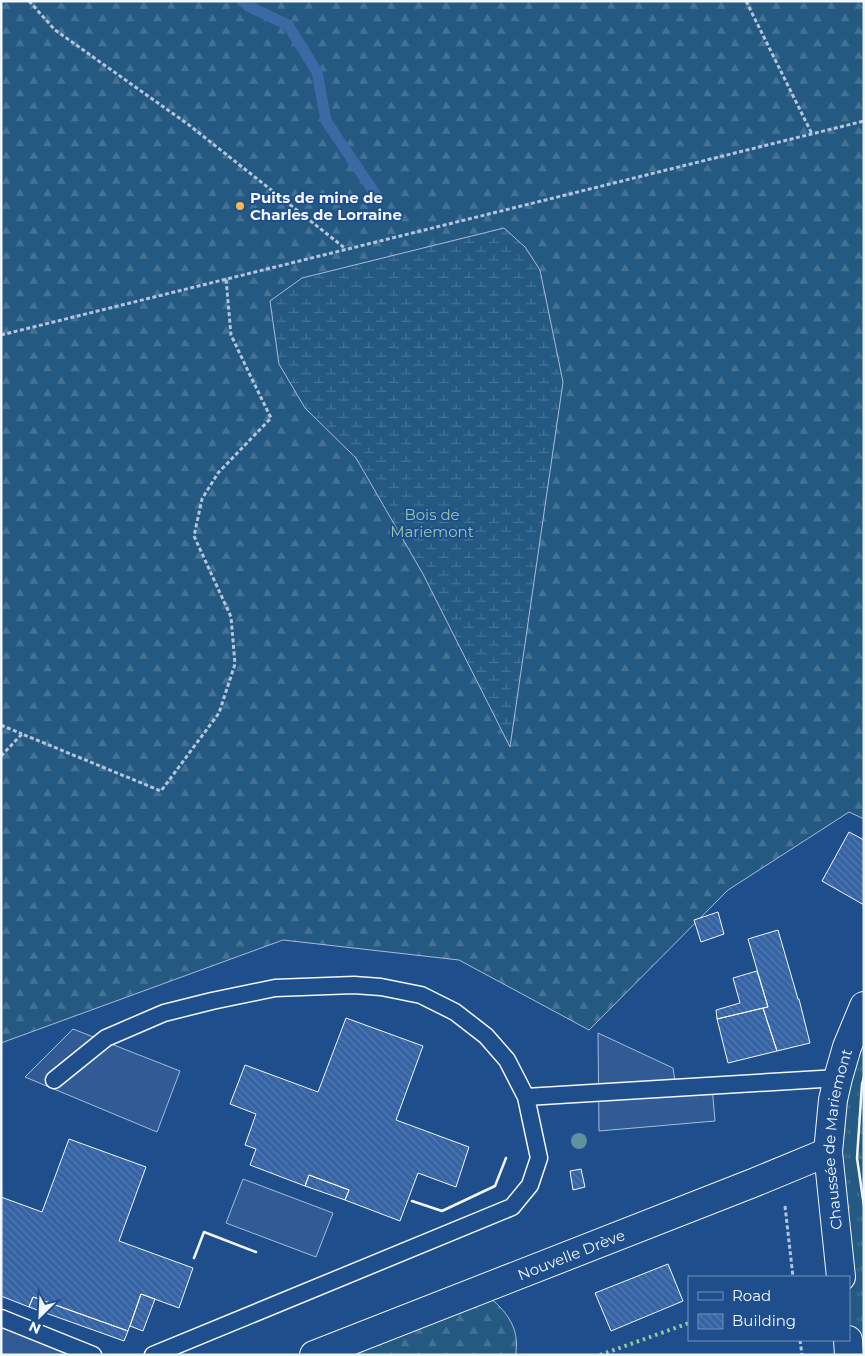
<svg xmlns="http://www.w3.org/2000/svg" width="865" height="1356" viewBox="0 0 865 1356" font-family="Montserrat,sans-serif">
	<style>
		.grass { fill: url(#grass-tufts); stroke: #a8bbd7 }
		.forest { fill: url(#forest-firs); stroke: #a8bbd7 }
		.wetland { fill: url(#wetland-marsh); stroke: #a8bbd7 }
		.parking { fill: #305b95; stroke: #a8bbd7 }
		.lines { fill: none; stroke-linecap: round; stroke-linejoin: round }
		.stream { stroke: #3b69a3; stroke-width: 11 }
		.building { fill: url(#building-back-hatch); stroke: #f2f6ff }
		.lane-casing { stroke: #f2f6ff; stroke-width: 19 }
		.street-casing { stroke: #f2f6ff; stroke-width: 30 }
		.secondary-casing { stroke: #f2f6ff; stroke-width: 30 }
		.path { stroke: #b3c4dc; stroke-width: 3; stroke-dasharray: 4 2.5; stroke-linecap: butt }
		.lane { stroke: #1f4e8c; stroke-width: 16 }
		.street { stroke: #1f4e8c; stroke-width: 28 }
		.secondary { stroke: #1f4e8c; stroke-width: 28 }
		.hedge { stroke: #97c8a6; stroke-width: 4; stroke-dasharray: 2.5 4; stroke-linecap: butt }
		.wall { stroke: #f2f6ff; stroke-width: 2.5 }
		.tree { fill: #61919a }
		.poi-dot { fill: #ffb74d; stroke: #1f4e8c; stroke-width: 2 }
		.labels { text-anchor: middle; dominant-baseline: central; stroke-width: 4; stroke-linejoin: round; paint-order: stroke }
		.poi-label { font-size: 15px; font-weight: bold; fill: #f2f6ff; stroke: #1f4e8c; text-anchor: start }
		.park-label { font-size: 15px; fill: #97c8a6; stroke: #1f4e8c }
		.street-label { font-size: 15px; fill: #f2f6ff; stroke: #1f4e8c }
	</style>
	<defs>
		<pattern id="grass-tufts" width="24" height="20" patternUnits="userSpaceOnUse" patternTransform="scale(1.25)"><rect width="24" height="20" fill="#245a82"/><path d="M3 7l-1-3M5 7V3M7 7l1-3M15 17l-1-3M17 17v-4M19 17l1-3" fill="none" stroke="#447295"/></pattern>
		<pattern id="forest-firs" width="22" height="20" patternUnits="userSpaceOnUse" patternTransform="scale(1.25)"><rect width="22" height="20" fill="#245a82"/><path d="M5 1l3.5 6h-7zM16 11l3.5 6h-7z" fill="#447295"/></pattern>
		<pattern id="wetland-marsh" width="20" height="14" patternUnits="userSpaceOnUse" patternTransform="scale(1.25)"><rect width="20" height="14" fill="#245a82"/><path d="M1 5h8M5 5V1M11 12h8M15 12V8" fill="none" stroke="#447295"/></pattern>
		<pattern id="building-back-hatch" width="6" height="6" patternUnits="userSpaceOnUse" patternTransform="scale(1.25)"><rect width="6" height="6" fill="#3563a3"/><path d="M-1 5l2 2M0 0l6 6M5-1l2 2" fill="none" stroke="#537ab1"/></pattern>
	</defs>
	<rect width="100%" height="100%" fill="#1f4e8c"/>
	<path class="grass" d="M864 1006V1355H849V1277L828 1152Z"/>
	<path class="forest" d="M1 1H864V819L849 812 728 890 589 1030 459 960 283 940 1 1043Z
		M864 1077V1206L857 1158 862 1084Z
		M486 1295C500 1305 514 1320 516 1338 517 1343 516 1349 516 1355H357L367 1340Z"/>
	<path class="wetland" d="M504 228 525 247 540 270 563 382 510 747 423 574 356 458 305 408 279 364 270 301 302 278Z"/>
	<path class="parking" d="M73 1029 180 1071 157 1132 25 1077Z
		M598 1033 673 1068 676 1088 712 1086 715 1121 599 1131Z
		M243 1179 333 1213 316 1257 226 1223Z
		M1 1318 93 1355H1Z"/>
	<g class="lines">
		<path class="stream" d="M242 1 248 6 288 25 317 72 326 121 378 198"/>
	</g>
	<path class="building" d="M849 832 864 840V905L822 881Z
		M718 912 724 934 701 942 694 920Z
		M778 930 798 999H799L810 1043 777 1051 763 1008 768 1007 748 939Z
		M757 971 768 1007 717 1019 716 1010 740 1003 733 978Z
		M763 1008 777 1051 728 1063 717 1019Z
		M346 1018 423 1046 396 1120 469 1147 456 1187 418 1173 400 1221 345 1200 349 1190 309 1175 305 1186 250 1165 256 1149 245 1145 256 1114 230 1104 245 1065 318 1092Z
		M69 1139 146 1167 119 1241 193 1268 179 1308 141 1294 128 1331 33 1297 29 1307 1 1296V1197L42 1212Z
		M581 1169 585 1187 573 1190 570 1171Z
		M309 1175 349 1190 345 1200 305 1186Z
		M668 1264 683 1301 611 1331 595 1293Z
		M141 1294 155 1299 143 1331 130 1326Z
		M33 1297 128 1331 124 1341 29 1307Z"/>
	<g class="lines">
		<g class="lane-casing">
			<path id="lane" d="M54 1080 106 1038 164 1013 212 1001 275 988 354 985 381 987 421 995 455 1012 486 1036 507 1060 526 1097 539 1158 530 1185 512 1207 153 1355
				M526 1097 838 1078
				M1 1318 93 1355"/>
		</g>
		<g class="street-casing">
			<g id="street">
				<path id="s1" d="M314 1355 753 1183 828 1152"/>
			</g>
		</g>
		<g class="secondary-casing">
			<g id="secondary">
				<path id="s2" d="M841 1277 828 1152 833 1100 838 1078 847 1047 864 1006"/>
				<path d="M848 1340 849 1355"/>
			</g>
		</g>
		<path class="path" d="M29 1 55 30 189 125 346 249
			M746 1 812 134
			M1 335 864 121
			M1 725 22 734
			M1 756 22 734 161 791 219 713 235 664 231 617 194 536 202 499 218 473 271 418 250 375 231 335 226 279
			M785 1206 793 1277
			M800 1340 802 1355"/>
		<use href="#lane" class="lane"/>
		<use href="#street" class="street"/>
		<use href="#secondary" class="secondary"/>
		<path class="hedge" d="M600 1355 689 1323"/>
		<path class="wall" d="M864 1077 862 1084 857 1158 864 1206
			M412 1201 442 1211 495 1186 506 1158
			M194 1258 204 1232 256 1252"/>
	</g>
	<circle class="tree" cx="579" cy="1141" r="8"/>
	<circle class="poi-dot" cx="240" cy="206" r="5"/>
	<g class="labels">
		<g class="poi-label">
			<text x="250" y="197">Puits de mine de<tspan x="250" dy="17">Charles de Lorraine</tspan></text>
		</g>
		<g class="park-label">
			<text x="432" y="514">Bois de<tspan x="432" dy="17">Mariemont</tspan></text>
		</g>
		<g class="street-label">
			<text stroke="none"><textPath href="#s2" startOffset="139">Chaussée de Mariemont</textPath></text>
			<text stroke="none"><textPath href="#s1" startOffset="276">Nouvelle Drève</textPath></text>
		</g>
	</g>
	<rect width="865" height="1356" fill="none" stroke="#f2f6ff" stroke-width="5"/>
	<rect x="688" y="1276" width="162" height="65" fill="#1f4e8c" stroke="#7391ba"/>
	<rect x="698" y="1292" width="25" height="8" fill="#1f4e8c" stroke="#7391ba"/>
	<text x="732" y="1301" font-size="15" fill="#f2f6ff">Road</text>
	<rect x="698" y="1314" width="25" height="15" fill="url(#building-back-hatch)" stroke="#7391ba"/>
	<text x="732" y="1326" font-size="15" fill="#f2f6ff">Building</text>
	<g transform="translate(40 1316) rotate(204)" stroke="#1f4e8c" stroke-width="4" paint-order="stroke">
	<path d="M0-4L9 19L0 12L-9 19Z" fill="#f2f6ff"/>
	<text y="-8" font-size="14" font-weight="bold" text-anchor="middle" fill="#f2f6ff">N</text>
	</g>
</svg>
